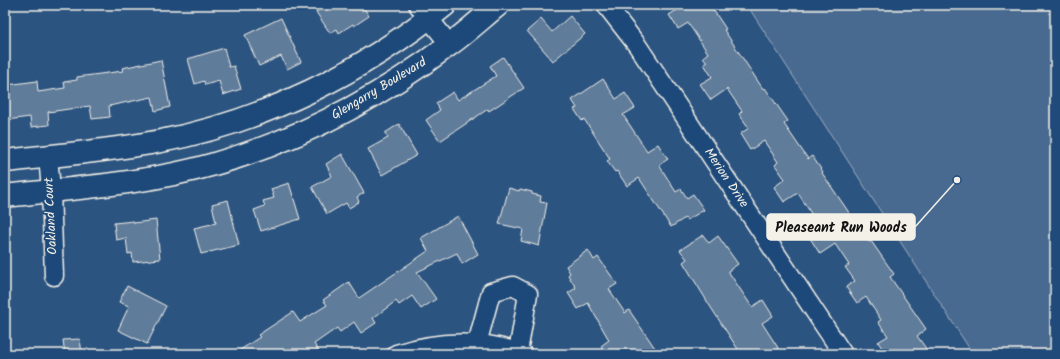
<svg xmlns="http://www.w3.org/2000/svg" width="1060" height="359" viewBox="0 0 1060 359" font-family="Kalam,sans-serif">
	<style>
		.green { fill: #496b90; stroke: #9eaebc }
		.building { fill: #5e7b9a; stroke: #f4f1e8 }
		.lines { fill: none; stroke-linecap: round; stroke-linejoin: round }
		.minor-casing { stroke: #f4f1e8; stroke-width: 21 }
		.tertiary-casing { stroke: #f4f1e8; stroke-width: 25 }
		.minor { stroke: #1f4a7a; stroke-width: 18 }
		.tertiary { stroke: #1f4a7a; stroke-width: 22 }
		.labels { text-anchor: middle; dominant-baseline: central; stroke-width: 3.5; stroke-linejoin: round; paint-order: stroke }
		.street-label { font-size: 13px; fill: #f4f1e8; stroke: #1f4a7a }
		.leader { fill: none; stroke: #f4f1e8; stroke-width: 1.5 }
		.callout-dot { fill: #f4f1e8; stroke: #1f4a7a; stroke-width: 1.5 }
		.callout { fill: #f4f1e8; stroke: #f4f1e8; stroke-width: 1.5 }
		.callout-label { font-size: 14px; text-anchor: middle; font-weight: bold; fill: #111 }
	</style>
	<rect width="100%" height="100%" fill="#2c5481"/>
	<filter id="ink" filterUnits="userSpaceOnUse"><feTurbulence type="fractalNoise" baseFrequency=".025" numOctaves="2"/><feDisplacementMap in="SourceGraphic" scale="8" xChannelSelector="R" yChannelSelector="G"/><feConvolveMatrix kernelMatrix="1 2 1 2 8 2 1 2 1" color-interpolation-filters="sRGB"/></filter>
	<g filter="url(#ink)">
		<path class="green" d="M747 5H1055V354H973Z"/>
		<path class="building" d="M327 5H362L369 16 354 26 353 24 339 33 337 29 330 33 316 12Z
			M685 5H710L726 29 724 30 763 89 765 88 788 121 784 124 808 159 812 156 823 172 822 173 869 242 871 241 894 274 890 277 926 329 917 336 930 354H886L878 342 888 336 878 322 881 320 866 297 857 303 846 287 855 281 845 267 849 265 835 244 820 254 810 238 819 231 809 217 812 215 798 193 784 202 774 187 785 179 775 165 778 162 764 141 750 150 740 134 749 128 739 114 742 111 727 89 711 100 700 84 712 77 704 64 707 62 703 57 708 53 688 23 678 29 669 15Z
			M570 16 585 34 553 61 527 31 541 19 552 32Z
			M281 18 301 62 287 69 281 56 259 66 245 35Z
			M224 48 229 67 234 66 241 89 223 95 219 81 205 85 204 81 195 84 188 59Z
			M503 57 524 88 489 111 488 109 440 141 426 120 440 110 436 103 453 92 458 100 496 76 490 66Z
			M161 60 170 107 155 111 152 97 109 106 110 117 92 119 90 106 48 112 49 125 31 127 30 117 7 120 5 104V95L8 94 7 85 37 81 38 92 65 88 64 82 77 80V77L123 71 122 68Z
			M603 79 616 99 625 93 635 108 623 115 647 151 658 144 668 159 659 165 676 192 681 189 687 198 693 194 704 210 687 220 685 218 671 227 639 178 627 186 617 171 615 172 607 161 610 159 605 151 584 119 582 121 574 109 577 108 572 100Z
			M399 124 417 155 382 175 368 149 388 138 385 133Z
			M342 154 364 193 357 197 359 202 349 208 346 203 327 214 312 187 332 176 326 164Z
			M289 183 300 219 261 231 254 210 265 206 263 201 274 198 271 189Z
			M509 188 519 191 520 189 532 192V194L541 196 540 202 547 203 539 246 521 241 523 229 499 224Z
			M228 200 239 245 201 254 194 228 216 223 212 204Z
			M458 216 478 254 462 264 457 253 417 272 436 299 421 309 412 296 399 305 396 301 373 318 376 323 361 333 354 322 340 332 337 328 314 344 321 354H234L260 337 258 335 293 312 300 322 327 305 323 300 349 282 359 298 428 251 421 238Z
			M156 220 160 259 133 262 132 253 128 254 126 238 116 240 114 223 134 221V223Z
			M703 235 709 243 718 236 738 264 728 271 752 307 763 300 773 316 762 323 782 354H741L710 306 683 262 687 259 680 250Z
			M588 250 594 260 598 257 617 284 609 289 625 313 629 310 659 354H606L601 346 609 340 588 303 578 309 568 293 576 288 568 275 570 273 566 266Z
			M127 286 166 306 147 344 118 330 129 306 119 302Z
			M80 339 82 354H65L63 340Z"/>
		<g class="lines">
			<g class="minor-casing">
				<path id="minor" d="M418 5 450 45
					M606 5 637 45 843 354
					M48 156 51 190 54 276
					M477 344 491 292 513 286 528 294 518 352
					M396 354C437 341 482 339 523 354"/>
			</g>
			<g class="tertiary-casing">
				<path id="tertiary" d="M5 161C57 155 110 151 161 141 265 121 363 72 445 5
					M5 196C74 188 144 184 211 165 297 141 377 99 449 45 466 33 482 18 498 5"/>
			</g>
			<use href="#minor" class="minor"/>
			<use href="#tertiary" class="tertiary"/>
		</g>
	</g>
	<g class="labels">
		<g class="street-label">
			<text transform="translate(379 89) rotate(-31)">Glengarry Boulevard</text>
			<text transform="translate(726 178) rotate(56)">Merion Drive</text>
			<text transform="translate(51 216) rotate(-93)">Oakland Court</text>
		</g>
	</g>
	<path class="leader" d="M957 180L915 227"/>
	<circle class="callout-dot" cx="957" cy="180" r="4"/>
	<rect class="callout" x="767" y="214" width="148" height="26" rx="4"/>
	<g class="callout-label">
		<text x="841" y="232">Pleaseant Run Woods</text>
	</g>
	<rect width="1060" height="359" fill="none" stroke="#1f4a7a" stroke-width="20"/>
	<rect x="10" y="10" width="1040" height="339" fill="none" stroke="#f4f1e8" stroke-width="1.5" filter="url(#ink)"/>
</svg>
